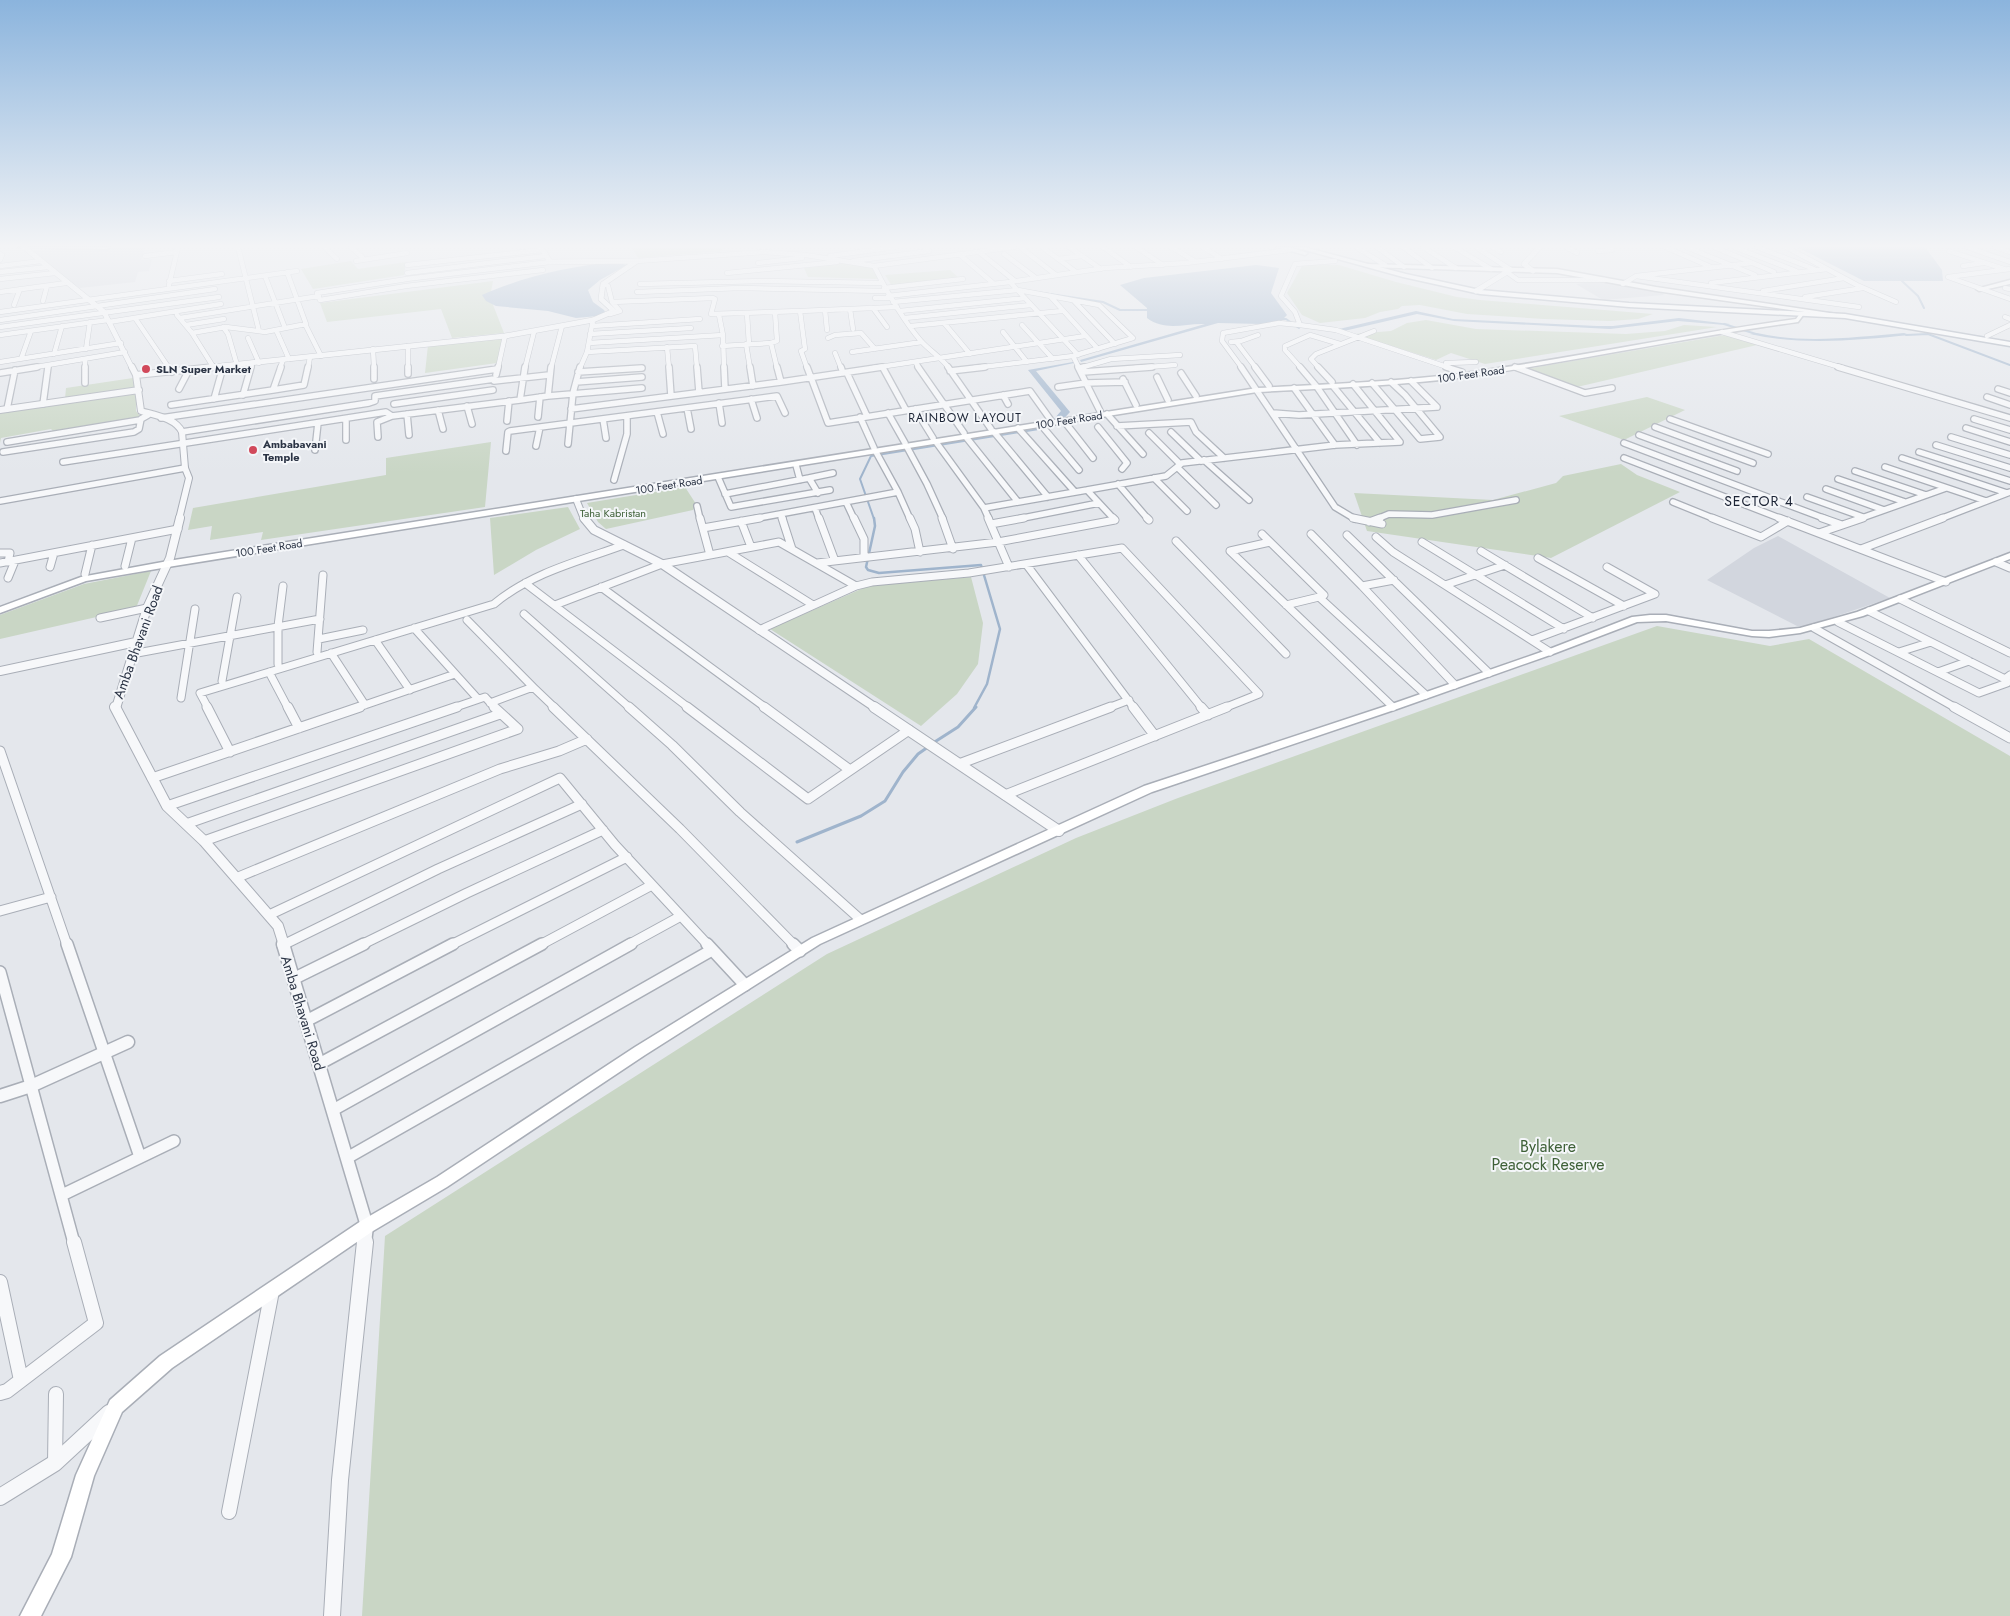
<svg xmlns="http://www.w3.org/2000/svg" width="2010" height="1616" viewBox="0 0 2010 1616" font-family="Jost,sans-serif">
	<style>
		.built { fill: #d2d6de }
		.green { fill: #c9d6c5 }
		.water { fill: #9fb4cc }
		.lines { fill: none; stroke-linecap: round; stroke-linejoin: round }
		.stream-far2 { stroke: #9fb4cc; stroke-width: 2 }
		.stream-far1 { stroke: #9fb4cc; stroke-width: 2.5 }
		.stream { stroke: #9fb4cc; stroke-width: 3 }
		.minor-far5-casing { stroke: #a9aeb7; stroke-width: 5.5 }
		.minor-far4-casing { stroke: #a9aeb7; stroke-width: 8 }
		.minor-far3-casing { stroke: #a9aeb7; stroke-width: 9 }
		.minor-far2-casing { stroke: #a9aeb7; stroke-width: 11 }
		.minor-far1-casing { stroke: #a9aeb7; stroke-width: 14 }
		.minor-casing { stroke: #a9aeb7; stroke-width: 16 }
		.tertiary-far5-casing { stroke: #a9aeb7; stroke-width: 6 }
		.tertiary-far4-casing { stroke: #a9aeb7; stroke-width: 8 }
		.tertiary-far3-casing { stroke: #a9aeb7; stroke-width: 10 }
		.tertiary-far2-casing { stroke: #a9aeb7; stroke-width: 12 }
		.tertiary-far1-casing { stroke: #a9aeb7; stroke-width: 15 }
		.tertiary-casing { stroke: #a9aeb7; stroke-width: 18 }
		.secondary-casing { stroke: #a9aeb7; stroke-width: 3 }
		.primary-casing { stroke: #a3abb8; stroke-width: 3 }
		.minor-far5 { stroke: #f7f8fa; stroke-width: 4.5 }
		.minor-far4 { stroke: #f7f8fa; stroke-width: 5.5 }
		.minor-far3 { stroke: #f7f8fa; stroke-width: 7 }
		.minor-far2 { stroke: #f7f8fa; stroke-width: 9 }
		.minor-far1 { stroke: #f7f8fa; stroke-width: 11 }
		.minor { stroke: #f7f8fa; stroke-width: 14 }
		.tertiary-far5 { stroke: #f7f8fa; stroke-width: 5 }
		.tertiary-far4 { stroke: #f7f8fa; stroke-width: 6 }
		.tertiary-far3 { stroke: #f7f8fa; stroke-width: 8 }
		.tertiary-far2 { stroke: #f7f8fa; stroke-width: 10 }
		.tertiary-far1 { stroke: #f7f8fa; stroke-width: 12 }
		.tertiary { stroke: #f7f8fa; stroke-width: 16 }
		.secondary { fill: #fff; fill-rule: evenodd }
		.primary { fill: #fff; fill-rule: evenodd }
		.poi-dot { fill: #d1495b; stroke: #f4f6f9; stroke-width: 2 }
		.labels { text-anchor: middle; dominant-baseline: central; stroke-width: 4; stroke-linejoin: round; paint-order: stroke }
		.far-poi-label { font-size: 11px; font-weight: bold; fill: #2b3445; stroke: #f4f6f9; text-anchor: start }
		.far-street-label { font-size: 11px; fill: #2b3445; stroke: #f4f6f9 }
		.far-park-label { font-size: 11px; fill: #3f6138; stroke: #f4f6f9 }
		.far-neighbourhood-label { font-size: 12px; letter-spacing: 1px; fill: #1d2536; stroke: #f4f6f9 }
		.far-quarter-label { font-size: 14px; letter-spacing: 1px; fill: #1d2536; stroke: #f4f6f9 }
		.street-label { font-size: 14px; fill: #2b3445; stroke: #f4f6f9 }
		.near-park-label { font-size: 16px; fill: #3f6138; stroke: #f4f6f9 }
	</style>
	<rect width="100%" height="100%" fill="#e4e7ec"/>
	<path class="built" d="M145 247 141 260 152 259 149 271 138 272 135 282 80 288 67 280 33 250Z
		M1601 281 1661 292 1664 295 1603 300 1576 284Z
		M1778 536 1890 598 1801 628 1707 580 1754 548Z"/>
	<path class="green" d="M631 247H722L723 251 638 258Z
		M351 261 358 269 406 262 404 275 313 289 301 269Z
		M843 263 872 267 878 279 808 277 804 268Z
		M1303 264 1339 265 1396 282 1457 297 1480 300 1653 314 1638 319 1610 321 1544 319 1467 314 1420 305 1402 306 1398 309 1380 312 1365 318 1320 323 1302 315 1287 293Z
		M950 270 959 278 892 286 885 275Z
		M493 281 490 297 504 333 452 338 441 309 327 322 320 303Z
		M1426 320 1476 329 1626 334 1665 331 1684 325 1717 327 1485 364 1451 353 1436 360 1354 334 1391 331 1407 323Z
		M1725 335 1757 345 1577 387 1526 369Z
		M504 337 497 363 425 373 428 345Z
		M133 378 135 389 65 399 66 388Z
		M136 392V411L140 416 135 419 54 432 51 429 1 438 0 443V411Z
		M1647 397 1685 410 1624 440 1559 416Z
		M491 442 485 507 261 540 263 532 210 540 212 526 188 530 193 508 386 475V458Z
		M1621 464 1637 475 1680 492 1551 558 1367 531 1354 493 1493 500 1556 483 1563 476Z
		M685 487 696 504 693 510 606 529 598 522 587 503Z
		M568 507 580 529 536 550 494 575 490 518Z
		M151 571 136 608 0 639V615L84 584Z
		M971 577 983 623 978 664 957 694 921 726 770 629 868 586Z
		M1657 626 1770 646 1809 639 2010 756V1616H362L385 1236 827 954 1076 838 1178 798Z"/>
	<path class="water" d="M1797 247H1925L1942 270 1943 281H1864Z
		M614 262 627 265 600 280 588 290 593 302 604 310 605 312 598 316 576 318 548 311 496 306 486 301 482 295C522 277 570 266 614 262Z
		M1256 265 1279 268 1271 293 1287 315 1281 321 1262 324 1218 323 1081 362 1080 360 1205 324C1185 323 1166 332 1147 318V308L1120 285 1144 278Z
		M1416 311 1453 319 1597 326H1613L1679 318 1730 324 1725 325 1678 321 1610 329 1454 321 1417 314 1344 331 1339 329Z
		M1757 333C1805 344 1855 337 1904 333L1910 335C1857 340 1803 346 1750 334Z
		M1073 362 1074 363 1036 371 1070 412 1058 425 1048 426 1061 411 1028 370Z"/>
	<g class="lines">
		<path class="stream-far2" d="M1902 281 1918 296 1924 308
			M1017 289 1103 302 1120 310H1150
			M1279 319H1286L1299 328
			M1724 324 1756 334
			M1906 335 1928 334 2010 365
			M874 519 860 479 871 456 1051 427 1056 422"/>
		<path class="stream-far1" d="M874 518 875 526 866 567 868 570 879 573 981 565 1000 629 987 684 974 708"/>
		<path class="stream" d="M933 743 958 727 976 707
			M797 842 861 816 885 801 903 772 918 754 928 747"/>
		<g class="minor-far5-casing">
			<path id="minor-far5" d="M238 247 259 331
				M324 247 337 259
				M351 247 362 257
				M1020 247 1056 275
				M1042 247 1076 272
				M1069 247 1101 269
				M1103 247 1131 267
				M1136 247 1163 265
				M1171 247 1196 262
				M1203 247 1222 259
				M1356 247 1385 265
				M1377 247 1404 267
				M1403 247 1432 268
				M1423 247 1456 268
				M1454 247 1491 269
				M1476 247 1511 270
				M1493 247 1501 252
				M1566 247 1577 253
				M1665 247 1711 267
				M1686 247 1755 275
				M1714 247 1774 272
				M1734 247 1796 271
				M1757 247 1814 269
				M1786 247 1857 285 1896 302
				M1967 247 2010 262
				M1995 247 2010 252
				M1598 251 1612 250 1610 247
				M1949 251 2004 269
				M979 252 1015 281
				M0 254 2 255 0 260
				M959 254 993 283
				M1004 254 1036 278
				M145 256 177 252
				M830 256 896 247
				M1058 259 1082 256
				M356 261 407 253
				M637 261 764 252 806 255 874 266C887 292 902 319 921 341 930 351 941 357 949 368
				M853 261 929 251 924 247
				M758 263 802 258
				M407 265 542 250
				M0 266 41 261
				M874 266 1014 247
				M1963 266 1983 263
				M2010 269 1948 277 2010 299
				M1504 270 1518 280H1605
				M0 272 48 267
				M407 273 545 256
				M727 273 837 262
				M265 276 285 328
				M1636 276 1859 307
				M0 279 55 273
				M406 279 550 262
				M407 279 317 293 320 300 406 286 543 270
				M169 281 222 274
				M1711 283 1827 269
				M604 284 608 286 612 302
				M640 284 763 281 882 283
				M1623 284 1636 276 1752 263
				M169 285 178 247
				M884 288 963 279
				M2005 288 2010 289
				M1763 291 1844 278
				M0 292 66 283
				M637 292 740 288 885 291
				M888 296 1010 282
				M1050 296 1098 349
				M1805 297 1863 288
				M875 298H890
				M43 301 47 286
				M1074 301 1115 344
				M893 302 1018 290 1099 305 1133 338 1073 356 974 368
				M14 305 20 289
				M873 308 897 307
				M850 309 853 329
				M825 310 827 330
				M900 311 1025 298
				M0 312 297 271
				M775 312 777 341 771 343 777 368
				M610 314 620 311 612 302 713 298 715 299 711 314 800 311
				M747 314 749 344
				M177 315 192 333 214 368
				M719 315 723 335 724 368
				M2005 317 2010 319
				M135 318 169 368
				M180 318 319 296
				M905 318 1031 305
				M0 320 215 289
				M109 322 221 304
				M944 323 970 354
				M305 324 321 356
				M186 325 224 319
				M1022 325 1053 359
				M1300 325 1336 330 1450 368
				M592 326 700 319
				M911 326 1062 311
				M0 327 219 297
				M223 327 228 334 237 365
				M277 332 289 359
				M1003 332 1027 362
				M1722 332 1843 368
				M192 333 226 327 265 332 306 324 287 272
				M590 334 691 328
				M0 335 108 320
				M1987 336 2010 325
				M248 338 259 363
				M828 338 835 335 861 333 875 349
				M1231 342 1241 341 1258 335
				M589 343 723 335
				M1237 343 1256 368
				M746 344 750 368
				M408 346V368
				M722 346 771 343
				M667 347 669 368
				M86 349 90 322
				M373 349 374 368
				M587 352 695 346 697 368
				M852 352 922 342
				M835 353 841 368
				M54 354 62 326
				M1078 355 1010 282 1105 268 1186 263 1289 250
				M1073 356 1079 368
				M21 359 31 331
				M85 359V368
				M0 362 121 343
				M916 363 919 368
				M1446 363 1476 362
				M1515 367 1518 368
				M30 368 125 352
				M48 368V365
				M251 368 252 363
				M280 368 283 360
				M308 368 310 357
				M498 368 505 336
				M525 368 534 332
				M551 368 562 326
				M580 368 587 352 593 320
				M807 368 801 351 805 349 800 311 873 308 887 327
				M873 368 1085 336
				M1080 368 1111 359 1180 355
				M1135 368 1175 365
				M1242 368 1222 341 1223 333 1279 323 1300 325 1295 312 1281 296 1295 264 1335 261
				M1301 368 1285 350V346L1310 335 1340 344
				M1319 368 1311 359 1316 354 1374 331"/>
		</g>
		<g class="minor-far4-casing">
			<path id="minor-far4" d="M85 367V383
				M168 367 172 372
				M374 367V379
				M408 367V374
				M525 367 520 400 548 396 551 367
				M669 367 671 396
				M697 367 699 392
				M724 367 725 389
				M750 367 753 386
				M777 367 781 382
				M807 367 828 423 1030 391 1050 419
				M841 367 843 373
				M918 367 964 433
				M948 367 991 429
				M1078 367 1086 383 1125 382
				M1241 367 1335 507 1355 519
				M1255 367 1269 386
				M1300 367 1317 387 1357 445
				M1318 367 1332 382
				M1446 367 1462 372
				M1515 367 1585 393 1612 388
				M1838 367 2010 418
				M883 368 906 410
				M1080 368 1084 367
				M950 371 985 367
				M578 372 642 368
				M1083 372 1152 367
				M0 373 37 367
				M847 373 867 416
				M1181 373 1196 396
				M496 375 498 367
				M1157 377 1168 400
				M1123 379 1136 405
				M494 381 549 375
				M576 382 642 377
				M1372 383 1420 439 1440 437 1405 395 1391 382
				M1333 386 1380 443
				M1058 387 1086 383 1100 411
				M1294 388 1335 445
				M179 389 189 370
				M1998 389 2010 393
				M273 390 304 385 308 367
				M243 395 251 367
				M1003 395 1008 404
				M548 396 642 388
				M1987 397 2010 405
				M214 399 223 367
				M751 399 757 418
				M719 403 722 423
				M43 404 48 367
				M394 404 493 390
				M171 405 273 390 281 367
				M467 406 472 424
				M687 408 691 429
				M7 409 15 370
				M571 409 781 382 882 367
				M915 409 933 438
				M438 410 443 429
				M657 412 663 434
				M888 413 905 443
				M1273 413 1299 415 1437 407 1411 381
				M407 414 409 435
				M1107 414 1143 454
				M538 417 540 397
				M860 417 874 448
				M161 418 497 369
				M346 419V440
				M603 419 606 438
				M1670 419 1768 454
				M1974 419 2010 430
				M507 421 509 401
				M1064 421 1093 458
				M1041 425 1079 470
				M1117 426 1191 422 1196 432 1224 458
				M1098 427 1127 463 1122 469
				M1655 427 1753 463
				M1018 428 1075 492
				M1966 428 2010 442
				M182 432 369 403 375 401V396L494 379
				M994 432 1048 497
				M1171 432 1201 461
				M1149 433 1180 464
				M1639 435 1737 471
				M378 437 377 422 392 416
				M966 437 1018 502
				M1951 437 2010 455
				M7 442 140 420
				M936 442 984 508 989 519
				M1624 443 1826 519
				M568 444 573 393 580 367
				M1936 445 2010 468
				M536 446 540 427
				M907 447 927 484 943 519
				M315 450 318 423
				M506 451 508 432 510 431 777 396 785 413
				M3 452 134 432 139 429 141 419 148 415
				M1919 452 2010 481
				M1624 458 1782 519
				M1902 458 2007 493
				M1204 460 1249 500
				M63 462 386 412 392 416 520 400
				M796 465 800 480
				M1177 467 1216 505
				M1885 467 1986 501
				M1855 471 1926 495
				M718 477 731 507 830 490
				M809 478 833 473
				M1154 478 1187 511
				M1838 479 1905 502
				M614 480 627 434V416
				M1118 484 1148 519
				M1826 489 1884 510
				M1087 490 1166 476 1182 463 1335 445 1400 442 1353 384
				M898 492 910 519
				M725 494 809 478 818 493
				M1807 497 1863 517
				M0 501 185 468
				M846 502 854 519
				M1673 502 1715 519
				M697 506 700 519
				M815 508 819 519
				M984 508 1087 490 1114 519
				M781 514 783 519
				M753 519 898 492 876 452
				M1018 519 1099 503
				M1377 519 1389 514 1432 515 1516 500
				M1859 519 1946 488
				M1940 519 2010 492"/>
		</g>
		<g class="minor-far3-casing">
			<path id="minor-far3" d="M700 518 710 555
				M782 518 792 549
				M819 518 835 561
				M854 518 864 539V557
				M910 518 915 529 920 552
				M942 518 953 549
				M988 518 1009 567
				M1113 518 1115 520
				M1147 518 1149 520
				M1353 518 1382 524
				M1712 518 1761 537 1788 521
				M1779 518 1946 582
				M1822 518 1842 525
				M741 521 751 547
				M1369 522 1380 518
				M991 524 1024 518
				M703 528 760 518
				M1819 533 1863 518
				M1262 534 1324 595 1319 597 1426 695
				M1311 534 1362 586 1394 580
				M1347 535 1489 673
				M1376 537 1393 552 1550 652
				M1176 541 1286 654
				M1270 542 1230 551 1393 707
				M1422 542 1564 629
				M1861 549 1943 518
				M1481 551 1593 618
				M728 552 813 605
				M0 553H10L8 562
				M1078 555 1202 708
				M1538 558 1624 606
				M1996 562 2010 568
				M0 563 178 529
				M817 563 998 542 1115 520
				M1026 564 1134 708
				M125 566 132 538
				M50 567 54 553
				M85 574 92 545
				M8 578 15 561
				M525 583 689 708
				M1445 585 1505 565
				M1362 586 1455 685
				M601 587 766 708
				M1900 599 2010 653
				M555 605 662 564 779 542 856 586
				M1286 605 1319 597
				M1869 611 2007 680
				M524 614 630 708
				M100 618 147 608
				M467 620 533 687 490 703
				M1838 622 1979 693 2007 683 2006 678 2010 675
				M414 628 478 699
				M1814 628 1956 708
				M759 630 856 586 872 582 969 573 1122 548 1259 694 1224 708
				M319 639 363 630
				M375 640 410 690
				M1532 640 1655 594 1607 567
				M317 652 323 575
				M1899 652 1931 642
				M331 653 365 705
				M132 654 320 619
				M278 664V626L283 586
				M269 672 288 708
				M1938 672 1969 661
				M222 681 237 597
				M533 687 555 708
				M181 698 195 609
				M208 708 200 693 494 604C531 573 579 561 624 545
				M356 708 455 674
				M453 708 485 697 495 708
				M1108 708 1129 700"/>
		</g>
		<g class="minor-far2-casing">
			<path id="minor-far2" d="M207 707 230 752
				M288 707 299 728
				M553 707 680 829 794 945
				M629 707 672 745 740 812 861 920
				M687 707 808 799 909 730
				M764 707 850 770
				M1133 707 1155 736
				M1201 707 1208 715
				M1954 707 2010 738
				M0 751 67 945
				M959 764 1111 707
				M152 778 360 707
				M1005 795 1227 707
				M167 806 457 707
				M186 824 500 714
				M204 841 518 729 494 707
				M236 878 500 769 559 751 587 739
				M0 911 51 897
				M269 915 560 778 615 845 708 945
				M283 945 438 869 582 804
				M361 945 467 893 603 830
				M451 945 627 857
				M540 945 652 885
				M628 945 681 916"/>
		</g>
		<g class="minor-far1-casing">
			<path id="minor-far1" d="M67 944 140 1157
				M707 944 745 985
				M793 944 800 951
				M283 945 285 944
				M0 972 74 1243
				M293 979 364 944
				M306 1021 453 944
				M319 1064 542 944
				M333 1110 631 944
				M347 1158 712 950
				M62 1195 174 1141"/>
		</g>
		<g class="minor-casing">
			<path id="minor" d="M0 1282 21 1380
				M0 1393 7 1391 96 1323 74 1242
				M55 1463 56 1394
				M229 1512 272 1291"/>
		</g>
		<g class="tertiary-far5-casing">
			<path id="tertiary-far5" d="M24 247 104 312 132 368
				M1533 271 1524 264 1540 247
				M1476 291 1507 272
				M202 368 505 336 593 320 614 311 601 299 603 284 637 261 550 262 541 247"/>
		</g>
		<g class="tertiary-far4-casing">
			<path id="tertiary-far4" d="M132 367 136 375 141 411C154 415 176 418 182 432L185 468 189 478 179 519
				M136 375 214 367
				M0 410 139 390
				M576 499 584 519"/>
		</g>
		<g class="tertiary-far3-casing">
			<path id="tertiary-far3" d="M584 518 594 530 662 564 876 708
				M0 671 136 642
				M116 708 147 608 170 558 180 518"/>
		</g>
		<g class="tertiary-far2-casing">
			<path id="tertiary-far2" d="M115 707 167 806 204 841 278 926 284 945
				M874 707 1059 831"/>
		</g>
		<g class="tertiary-far1-casing">
			<path id="tertiary-far1" d="M283 944 367 1226 365 1243
				M0 1096 31 1086 128 1042"/>
		</g>
		<g class="tertiary-casing">
			<path id="tertiary" d="M0 1497 55 1463 109 1413
				M332 1616 340 1480 365 1242"/>
		</g>
		<g class="secondary-casing">
			<path id="secondary" d="M1366 264 1557 269 1656 287 1843 315 1840 317 1656 291 1557 273 1368 267Z
				M2010 280V284L1979 291 1976 289Z
				M1801 312 1804 314 1798 322C1689 337 1581 360 1473 376 1401 386 1329 388 1257 392L168 567 86 581 0 613V607L81 577 168 561 1257 388C1329 384 1401 382 1472 372 1580 357 1687 334 1796 319Z
				M2010 553V559L1863 616 1800 633 1769 637 1752 636 1666 621 1637 622 1553 654 1397 709 1152 792 820 944 645 1055 447 1187 373 1231 172 1368 122 1412 94 1476 71 1557 41 1616H20L52 1554 76 1475 110 1400 160 1356 361 1221 437 1177 635 1047 812 938 1144 786 1389 705 1547 650 1632 617 1650 615H1666L1752 631H1769L1800 628 1857 612Z"/>
		</g>
		<g class="primary-casing">
			<path id="primary" d="M18 247H110L107 249Z
				M1276 247H1288L1308 253 1305 255Z
				M1294 247H1304L1406 274 1480 290 1629 303 1845 314 2010 342V346L1845 318 1629 307 1480 294 1403 277Z"/>
		</g>
		<use href="#minor-far5" class="minor-far5"/>
		<use href="#minor-far4" class="minor-far4"/>
		<use href="#minor-far3" class="minor-far3"/>
		<use href="#minor-far2" class="minor-far2"/>
		<use href="#minor-far1" class="minor-far1"/>
		<use href="#minor" class="minor"/>
		<use href="#tertiary-far5" class="tertiary-far5"/>
		<use href="#tertiary-far4" class="tertiary-far4"/>
		<use href="#tertiary-far3" class="tertiary-far3"/>
		<use href="#tertiary-far2" class="tertiary-far2"/>
		<use href="#tertiary-far1" class="tertiary-far1"/>
		<use href="#tertiary" class="tertiary"/>
		<use href="#secondary" class="secondary"/>
		<use href="#primary" class="primary"/>
	</g>
	<linearGradient id="sky" x2="0" y2="1"><stop stop-color="#8bb4dd"/><stop offset="0.52" stop-color="#f3f4f6"/><stop offset="1" stop-color="#f3f4f6" stop-opacity="0"/></linearGradient>
	<rect width="2010" height="473" fill="url(#sky)"/>
	<g class="poi-dot">
		<circle cx="146" cy="369" r="5"/>
		<circle cx="253" cy="450" r="5"/>
	</g>
	<g class="labels">
		<g class="far-poi-label">
			<text x="156" y="369">SLN Super Market</text>
			<text x="263" y="444">Ambabavani<tspan x="263" dy="13">Temple</tspan></text>
		</g>
		<g class="far-street-label">
			<text transform="translate(1471 374) rotate(-8)">100 Feet Road</text>
			<text transform="translate(1069 420) rotate(-9)">100 Feet Road</text>
			<text transform="translate(669 485) rotate(-9)">100 Feet Road</text>
			<text transform="translate(269 548) rotate(-9)">100 Feet Road</text>
		</g>
		<g class="far-park-label">
			<text x="613" y="513">Taha Kabristan</text>
		</g>
		<g class="far-neighbourhood-label">
			<text x="965" y="418">RAINBOW LAYOUT</text>
		</g>
		<g class="far-quarter-label">
			<text x="1759" y="501">SECTOR 4</text>
		</g>
		<g class="street-label">
			<text transform="translate(138 642) rotate(-70)">Amba Bhavani Road</text>
			<text transform="translate(303 1013) rotate(73)">Amba Bhavani Road</text>
		</g>
		<g class="near-park-label">
			<text x="1548" y="1146">Bylakere<tspan x="1548" dy="18">Peacock Reserve</tspan></text>
		</g>
	</g>
</svg>
